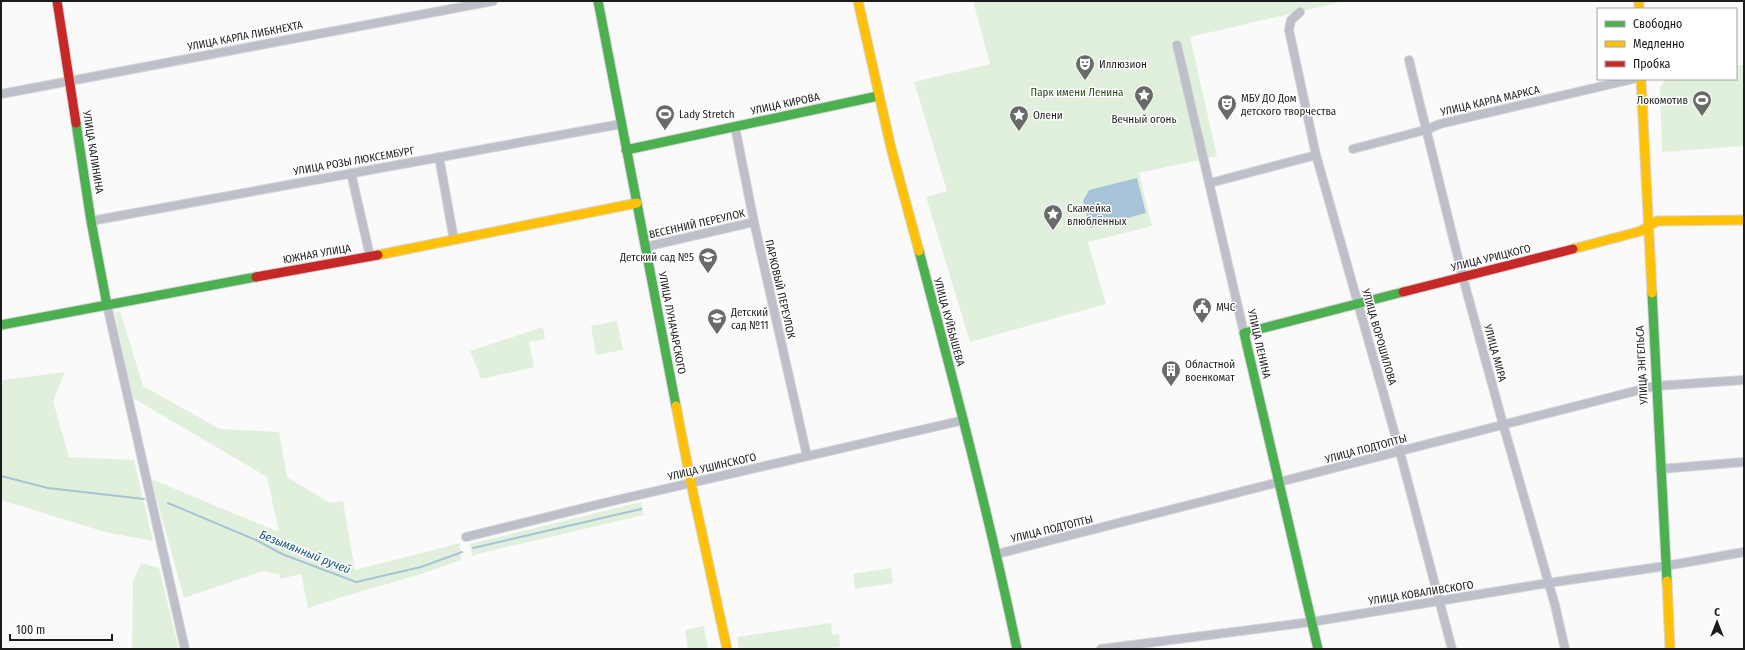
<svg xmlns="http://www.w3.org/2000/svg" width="1745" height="650" viewBox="0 0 1745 650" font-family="'Fira Sans Condensed',sans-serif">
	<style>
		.green { fill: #e1f0dc }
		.water { fill: #a7c3d8 }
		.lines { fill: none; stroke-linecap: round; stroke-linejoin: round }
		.stream { stroke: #a7c3d8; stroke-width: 2 }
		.street-casing { stroke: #d6d6d6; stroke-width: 10 }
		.fast-casing { stroke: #d6d6d6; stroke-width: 11 }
		.slow-casing { stroke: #d6d6d6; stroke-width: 11 }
		.jam-casing { stroke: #d6d6d6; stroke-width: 11 }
		.street { stroke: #bdbfca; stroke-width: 8 }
		.fast { stroke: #4caf50; stroke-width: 9 }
		.slow { stroke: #ffc107; stroke-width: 9 }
		.jam { stroke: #c62828; stroke-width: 9 }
		.labels { text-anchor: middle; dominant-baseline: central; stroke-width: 3; stroke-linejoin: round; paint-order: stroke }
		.street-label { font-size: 11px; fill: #1b1c1c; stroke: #fff }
		.poi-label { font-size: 11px; fill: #1b1c1c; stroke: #fff; text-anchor: start }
		.park-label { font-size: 11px; fill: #254d18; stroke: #fff }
		.water-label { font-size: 12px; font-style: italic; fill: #17557f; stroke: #fff }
	</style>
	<rect width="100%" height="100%" fill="#fafafa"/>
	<path class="green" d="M973 1H1345L1190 37 1217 156 1139 173 1152 226 1088 242 1106 304 970 342 926 197 947 191 914 82 990 64Z
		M1736 65H1744V146L1662 152 1660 88 1665 79H1736Z
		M120 311 143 386 220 429 279 432 287 477 330 503 343 501 355 570 460 543 461 560C411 579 358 591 308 608L301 574 280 579 279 574 263 571 184 598 151 479 279 532 267 477 133 398 115 313Z
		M617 321 623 350 596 355 591 326Z
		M543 327 545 339 529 342 534 367 481 379 470 351Z
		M65 372 53 401 69 457 134 460 153 541 105 532 1 500V394L3 380Z
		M641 502 644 515 485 552 472 556 470 544Z
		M141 563 159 568 179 649H132L133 582Z
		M891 568 893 583 855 589 853 574Z
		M831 623 832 635 839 634 840 647 825 649H739L737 637Z
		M704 626 708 649H688L685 630Z"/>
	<path class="water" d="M1137 178 1146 213 1090 228 1083 201 1089 190Z"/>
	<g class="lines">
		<path class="stream" d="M1 476 48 488 144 499
			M168 503 256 540 282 554 356 582 421 567 462 552
			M473 548 641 509"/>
		<g class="street-casing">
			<path id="street" d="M1300 12 1291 20 1289 30 1316 155 1400 452 1452 649
				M1177 45 1244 333
				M1409 60 1463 278 1503 424 1555 605 1565 649
				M1 94 493 1
				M735 127 754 222 807 456
				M1353 149 1425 130 1440 124 1633 79
				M439 157 454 240
				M351 173 370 256
				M1210 183 1316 155
				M91 221 621 124
				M645 247 754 222
				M107 305 185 649
				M1660 469 1744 462
				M466 537 604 503 964 420
				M997 554 1655 386 1744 380
				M1101 649 1311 622 1548 583 1666 566 1744 552"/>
		</g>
		<g class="fast-casing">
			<path id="fast" d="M598 1 676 406
				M76 123 91 221 107 305
				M626 150 878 96
				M919 251C954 383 989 515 1017 649
				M1652 293 1667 581
				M1 325 256 277
				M1318 649 1244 333 1403 292"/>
		</g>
		<g class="slow-casing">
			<path id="slow" d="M858 1 891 148 919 251
				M1639 1V9
				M1641 79 1652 293
				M1573 249 1641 231 1657 221 1744 220
				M378 255 637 203
				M676 406 691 483 727 649
				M1667 581 1670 649"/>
		</g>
		<g class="jam-casing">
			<path id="jam" d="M57 1 76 123
				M256 277 378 255
				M1403 292 1573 249"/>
		</g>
		<use href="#street" class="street"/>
		<use href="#fast" class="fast"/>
		<use href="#slow" class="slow"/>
		<use href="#jam" class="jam"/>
	</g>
	<defs>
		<g id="theatre-pin" transform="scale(1)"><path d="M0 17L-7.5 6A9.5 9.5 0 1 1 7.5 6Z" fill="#696a6a" stroke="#fff"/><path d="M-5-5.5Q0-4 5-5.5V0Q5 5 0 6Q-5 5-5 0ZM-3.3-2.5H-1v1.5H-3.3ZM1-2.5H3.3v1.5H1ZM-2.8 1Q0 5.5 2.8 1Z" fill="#fff"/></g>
		<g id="sight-pin" transform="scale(1)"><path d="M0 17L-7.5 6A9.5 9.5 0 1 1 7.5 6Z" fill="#696a6a" stroke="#fff"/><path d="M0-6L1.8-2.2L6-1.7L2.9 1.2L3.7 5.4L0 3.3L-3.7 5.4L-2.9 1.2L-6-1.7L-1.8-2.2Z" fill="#fff"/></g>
		<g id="stadium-pin" transform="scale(1)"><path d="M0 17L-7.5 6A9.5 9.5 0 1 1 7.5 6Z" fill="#696a6a" stroke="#fff"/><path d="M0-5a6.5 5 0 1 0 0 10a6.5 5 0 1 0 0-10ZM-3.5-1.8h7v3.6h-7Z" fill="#fff"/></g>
		<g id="school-pin" transform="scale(1)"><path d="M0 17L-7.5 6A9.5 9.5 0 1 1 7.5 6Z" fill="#696a6a" stroke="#fff"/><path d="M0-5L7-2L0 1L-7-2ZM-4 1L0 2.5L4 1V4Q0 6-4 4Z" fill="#fff"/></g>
		<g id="civic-pin" transform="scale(1)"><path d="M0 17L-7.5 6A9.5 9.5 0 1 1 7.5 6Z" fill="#696a6a" stroke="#fff"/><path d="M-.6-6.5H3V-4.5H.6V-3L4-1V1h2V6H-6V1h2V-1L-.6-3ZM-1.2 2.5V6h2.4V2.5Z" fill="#fff"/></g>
		<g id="building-pin" transform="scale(1)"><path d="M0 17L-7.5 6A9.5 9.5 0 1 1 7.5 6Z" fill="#696a6a" stroke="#fff"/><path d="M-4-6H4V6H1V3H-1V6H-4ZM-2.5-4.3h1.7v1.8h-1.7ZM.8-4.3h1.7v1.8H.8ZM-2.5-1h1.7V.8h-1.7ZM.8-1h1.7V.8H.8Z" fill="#fff"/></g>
	</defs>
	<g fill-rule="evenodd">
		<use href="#theatre-pin" x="1085" y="64"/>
		<use href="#sight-pin" x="1144" y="95"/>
		<use href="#stadium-pin" x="1702" y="100"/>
		<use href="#theatre-pin" x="1227" y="104"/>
		<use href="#stadium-pin" x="665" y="114"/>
		<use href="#sight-pin" x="1019" y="115"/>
		<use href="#sight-pin" x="1053" y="214"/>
		<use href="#school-pin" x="708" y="257"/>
		<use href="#civic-pin" x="1202" y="307"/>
		<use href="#school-pin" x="717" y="318"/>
		<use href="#building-pin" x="1171" y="370"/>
	</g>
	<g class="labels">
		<g class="street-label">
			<text transform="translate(245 36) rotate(-11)">УЛИЦА КАРЛА ЛИБКНЕХТА</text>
			<text transform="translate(1490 101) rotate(-13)">УЛИЦА КАРЛА МАРКСА</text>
			<text transform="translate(785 104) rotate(-12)">УЛИЦА КИРОВА</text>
			<text transform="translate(93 152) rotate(81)">УЛИЦА КАЛИНИНА</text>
			<text transform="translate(354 161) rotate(-10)">УЛИЦА РОЗЫ ЛЮКСЕМБУРГ</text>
			<text transform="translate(697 224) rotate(-13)">ВЕСЕННИЙ ПЕРЕУЛОК</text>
			<text transform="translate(317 254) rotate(-10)">ЮЖНАЯ УЛИЦА</text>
			<text transform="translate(1491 258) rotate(-14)">УЛИЦА УРИЦКОГО</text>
			<text transform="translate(780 289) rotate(77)">ПАРКОВЫЙ ПЕРЕУЛОК</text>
			<text transform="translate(949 322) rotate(75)">УЛИЦА КУЙБЫШЕВА</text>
			<text transform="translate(672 323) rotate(79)">УЛИЦА ЛУНАЧАРСКОГО</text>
			<text transform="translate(1379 337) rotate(74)">УЛИЦА ВОРОШИЛОВА</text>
			<text transform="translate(1259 344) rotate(77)">УЛИЦА ЛЕНИНА</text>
			<text transform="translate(1495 353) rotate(75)">УЛИЦА МИРА</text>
			<text transform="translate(1642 365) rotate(-93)">УЛИЦА ЭНГЕЛЬСА</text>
			<text transform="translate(1366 449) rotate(-15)">УЛИЦА ПОДТОПТЫ</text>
			<text transform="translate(712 467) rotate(-13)">УЛИЦА УШИНСКОГО</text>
			<text transform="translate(1052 529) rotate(-14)">УЛИЦА ПОДТОПТЫ</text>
			<text transform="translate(1421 593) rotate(-9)">УЛИЦА КОВАЛИВСКОГО</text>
		</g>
		<g class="poi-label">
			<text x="1099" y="64">Иллюзион</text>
			<text x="1241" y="98">МБУ ДО Дом<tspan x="1241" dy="13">детского творчества</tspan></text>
			<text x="1688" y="100" text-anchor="end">Локомотив</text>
			<text x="679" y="114">Lady Stretch</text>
			<text x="1033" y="115">Олени</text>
			<text x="1144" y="119" text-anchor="middle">Вечный огонь</text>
			<text x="1067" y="208">Скамейка<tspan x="1067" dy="13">влюблённых</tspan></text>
			<text x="694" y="257" text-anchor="end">Детский сад №5</text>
			<text x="1216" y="307">МЧС</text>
			<text x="731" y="312">Детский<tspan x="731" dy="13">сад №11</tspan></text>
			<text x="1185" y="364">Областной<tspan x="1185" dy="13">военкомат</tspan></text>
		</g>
		<g class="park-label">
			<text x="1077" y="92">Парк имени Ленина</text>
		</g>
		<g class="water-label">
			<text transform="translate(305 552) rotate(22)">Безымянный ручей</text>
		</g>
	</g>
	<rect width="1745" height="650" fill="none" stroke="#1b1c1c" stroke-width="4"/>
	<rect x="1597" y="8" width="140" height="72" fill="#ffffff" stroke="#a4a4a4"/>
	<rect x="1605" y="21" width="20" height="6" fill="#4caf50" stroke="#a4a4a4"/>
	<text x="1633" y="28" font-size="12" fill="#1b1c1c">Свободно</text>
	<rect x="1605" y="41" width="20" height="6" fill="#ffc107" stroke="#a4a4a4"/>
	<text x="1633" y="48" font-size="12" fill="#1b1c1c">Медленно</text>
	<rect x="1605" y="61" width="20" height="6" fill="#c62828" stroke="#a4a4a4"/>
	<text x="1633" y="68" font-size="12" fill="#1b1c1c">Пробка</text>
	<g transform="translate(1717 622)" stroke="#ffffff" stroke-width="3" paint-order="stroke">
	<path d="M0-3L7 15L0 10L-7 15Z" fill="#1b1c1c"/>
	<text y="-6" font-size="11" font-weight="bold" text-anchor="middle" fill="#1b1c1c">С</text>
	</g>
	<path d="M10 634v6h102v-6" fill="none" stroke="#1b1c1c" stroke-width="2"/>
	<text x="16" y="634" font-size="12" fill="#1b1c1c" stroke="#ffffff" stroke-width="3" paint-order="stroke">100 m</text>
</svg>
